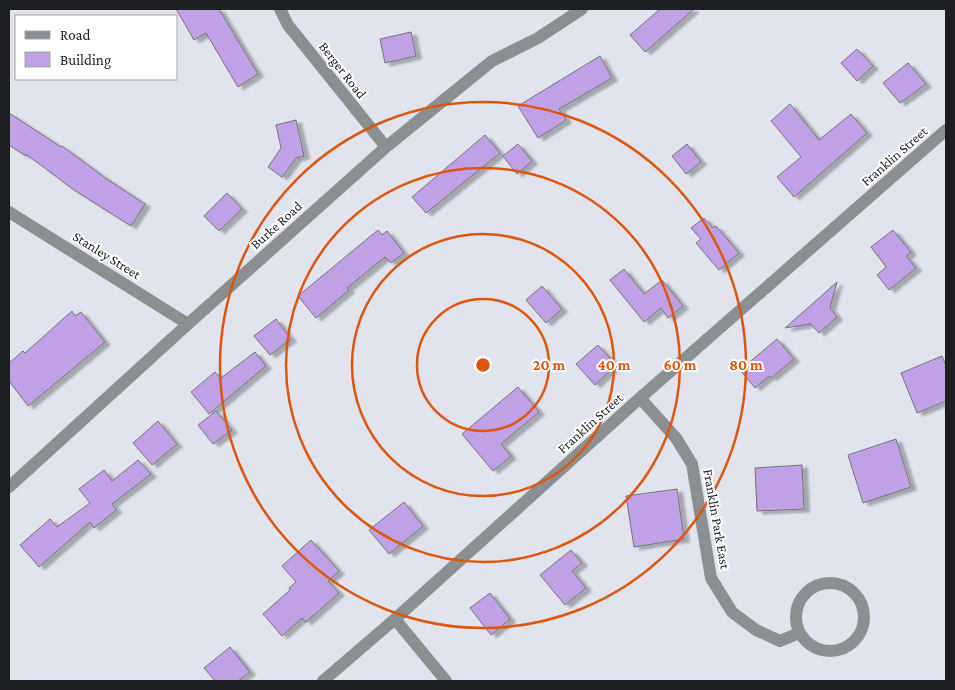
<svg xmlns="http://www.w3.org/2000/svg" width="955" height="690" viewBox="0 0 955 690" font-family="'Crimson Pro',serif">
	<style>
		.building { fill: #c0a1e5; stroke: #76737b; filter: url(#shadow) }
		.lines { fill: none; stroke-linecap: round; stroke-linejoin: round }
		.minor { stroke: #8b8f91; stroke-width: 12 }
		.ring { fill: none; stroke: #de560d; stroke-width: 2.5 }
		.labels { text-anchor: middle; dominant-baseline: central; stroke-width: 4; stroke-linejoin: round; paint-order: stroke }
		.street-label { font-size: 14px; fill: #1d1e21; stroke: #fff }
		.centre { fill: #de560d; stroke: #fff; stroke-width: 2.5 }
		.ring-label { font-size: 15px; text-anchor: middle; font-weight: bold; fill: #de560d; stroke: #fff; stroke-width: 4; stroke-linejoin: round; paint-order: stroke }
	</style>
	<defs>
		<filter id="shadow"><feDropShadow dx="5.5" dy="3" stdDeviation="1" flood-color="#0004"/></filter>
	</defs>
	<rect width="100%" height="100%" fill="#e1e4ed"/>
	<path class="building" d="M176 9H219L258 74 238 87 206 33 194 40Z
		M660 9H694L645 52 630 35Z
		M411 32 416 56 385 63 380 39Z
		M857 49 873 66 857 81 841 63Z
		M600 56 612 78 559 109 566 120 538 138 518 106Z
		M908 63 926 84 900 103 883 83Z
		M790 104 819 140 851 114 867 133 794 197 777 177 801 157 771 121Z
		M9 113 61 147 62 146 104 177 145 204 131 226 74 190 26 154V156L9 145Z
		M296 120 304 156 296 158 282 177 268 167 281 148 276 125Z
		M485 135 500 153 426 213 412 197Z
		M518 144 532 161 517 174 503 156Z
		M687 144 701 162 686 174 672 156Z
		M227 193 242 209 219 231 204 216Z
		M704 218 713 228 716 226 739 253 719 270 696 243 701 239 691 228Z
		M378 230 382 235 387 231 404 253 391 263 385 257 347 288 349 290 316 318 298 296Z
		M893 230 911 252 906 256 916 268 889 290 877 275 886 267 871 247Z
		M624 269 644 294 662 280 683 306 668 318 661 308 644 322 610 280Z
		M837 282 830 308 837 317 819 333 811 324 785 328Z
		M542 286 562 309 546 323 526 300Z
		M72 311 75 316 81 312 105 342 28 406 9 381V363L23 351 25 353Z
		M276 319 291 339 270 355 254 336Z
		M777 339 794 359 771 378 769 376 755 388 740 370Z
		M598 345 616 365 595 385 576 364Z
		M255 352 266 366 209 414 191 392 215 372 221 378Z
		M942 356 946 366V401L917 413 901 373Z
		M518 387 539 412 501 444 511 456 493 471 462 434Z
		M216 411 232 430 213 444 198 425Z
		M158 421 177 444 152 465 133 443Z
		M896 439 911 487 863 503 848 455Z
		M138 460 151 474 112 504 116 510 94 528 90 522 39 567 20 545 50 519 57 527 90 503 79 489 104 470 112 481Z
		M802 465 804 509 757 511 755 468Z
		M677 489 684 539 634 547 626 496Z
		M404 502 423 526 389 554 369 530Z
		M311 540 339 571 328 581 339 593 306 622 302 618 282 636 263 614 290 590 289 588 296 582 282 566Z
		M571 550 582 563 572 571 586 588 565 605 540 575Z
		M490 593 510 619 491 635 470 608Z
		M230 647 250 672 238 681H215L204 668Z"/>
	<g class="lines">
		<path class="minor" d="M280 9 288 25 386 147
			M9 212 188 324
			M640 398 676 438 692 464 711 578 732 612 756 630 780 641 799 633
			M9 487 188 324 386 147 492 61 538 38 582 9
			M796 617a34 34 0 1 1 68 0a34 34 0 1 1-68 0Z
			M395 619 446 681
			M323 681 395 619 640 398 946 130"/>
	</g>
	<g class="ring">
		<circle cx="483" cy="365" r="66"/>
		<circle cx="483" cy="365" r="131"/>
		<circle cx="483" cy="365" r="197"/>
		<circle cx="483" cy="365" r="263"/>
	</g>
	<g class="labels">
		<g class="street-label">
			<text transform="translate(343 70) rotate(52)">Berger Road</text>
			<text transform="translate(894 156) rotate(-41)">Franklin Street</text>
			<text transform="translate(276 225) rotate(-42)">Burke Road</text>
			<text transform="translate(107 255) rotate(32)">Stanley Street</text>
			<text transform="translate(590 423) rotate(-42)">Franklin Street</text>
			<text transform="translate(717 519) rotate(80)">Franklin Park East</text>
		</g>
	</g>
	<circle cx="483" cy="365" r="8" class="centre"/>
	<g class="ring-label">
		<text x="549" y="370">20 m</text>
		<text x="614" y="370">40 m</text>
		<text x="680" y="370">60 m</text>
		<text x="746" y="370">80 m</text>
	</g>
	<rect width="955" height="690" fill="none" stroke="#1d1e21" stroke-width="20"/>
	<rect x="15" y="15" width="162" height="65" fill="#ffffff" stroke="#a5a5a6"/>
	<rect x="25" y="31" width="25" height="8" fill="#8b8f91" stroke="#a5a5a6"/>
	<text x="60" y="40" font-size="15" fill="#1d1e21">Road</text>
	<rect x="25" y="52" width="25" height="15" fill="#c0a1e5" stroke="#a5a5a6"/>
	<text x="60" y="65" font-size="15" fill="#1d1e21">Building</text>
</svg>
